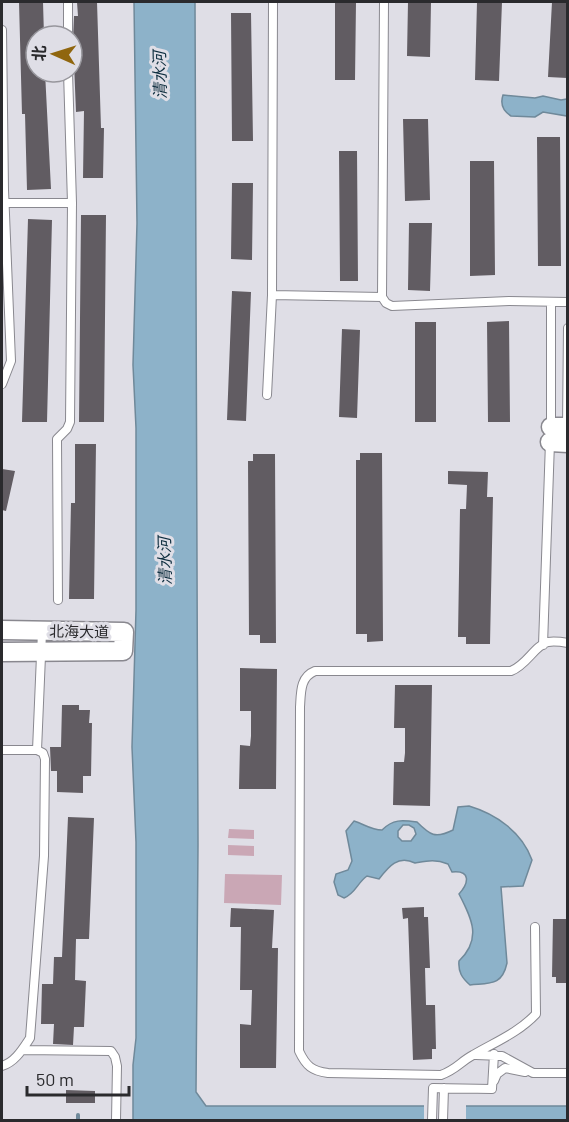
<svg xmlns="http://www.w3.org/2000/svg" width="569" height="1122" viewBox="0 0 569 1122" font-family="Barlow,'Noto Sans SC',sans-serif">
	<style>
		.green { fill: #caa7b5 }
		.water { fill: #8db2c9; stroke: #6f899a; stroke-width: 1.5; fill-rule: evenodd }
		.pier { fill: #dfdee6 }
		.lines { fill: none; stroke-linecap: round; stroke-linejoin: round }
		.stream { stroke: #6f899a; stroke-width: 4 }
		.building { fill: #615c62 }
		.service-casing { stroke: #89888f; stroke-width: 10 }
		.tertiary-casing { stroke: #89888f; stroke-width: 21 }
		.service { stroke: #fff; stroke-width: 8 }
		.tertiary { stroke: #fff; stroke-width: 18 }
		.labels { text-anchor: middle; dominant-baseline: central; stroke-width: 6; stroke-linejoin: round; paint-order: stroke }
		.street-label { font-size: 15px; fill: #2a2a2d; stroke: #dfdee6 }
		.water-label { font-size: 16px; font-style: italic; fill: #0e2e3f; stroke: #dfdee6 }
	</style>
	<rect width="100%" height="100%" fill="#dfdee6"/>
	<path class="green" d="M229 829 254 830V839L228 838Z
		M228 845 254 846V856L228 855Z
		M225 874 282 875 281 905 224 903Z"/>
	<path class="water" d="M134 2H195L198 845 196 1092 206 1106H567V1120H133V1065L136 1038V842L132 747 136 610V428L133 365 137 223Z
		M503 95 535 98 543 96 561 100 567 99V116L543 112 535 117 511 116C503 111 500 104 503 95Z
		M469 806C496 814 522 832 532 860L523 886 501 887 507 963C502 986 490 983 470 985 462 978 458 972 459 961 482 939 472 919 459 894 469 883 471 870 452 872L448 864C435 859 427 861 415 863 398 855 389 866 379 879L367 876C357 883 356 893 344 898L338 895 334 882 336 874 348 870 352 861 346 831 354 821C364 824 371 830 382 830 393 819 402 820 417 822 430 835 435 839 453 830L458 807ZM403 825H409L414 828 416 834 411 841H402L398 837V831Z"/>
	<path class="pier" d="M424 1103H466V1120H424Z"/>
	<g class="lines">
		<path class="stream" d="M78 1115V1120"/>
	</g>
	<path class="building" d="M19 2H43L44 36H36V72H45L51 189 27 190 25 114H22Z
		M77 2H97L101 128H104L103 178H83L84 111 76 112 73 39 74 16H78Z
		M335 2H356L355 80H335Z
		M408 2H431L430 57 407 56Z
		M477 2H502L499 81 475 80Z
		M552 2H567V78L548 77Z
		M231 13H251L253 141H232Z
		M403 119H428L430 200 405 201Z
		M537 137H560L561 266H538Z
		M339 151H357L358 281H340Z
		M470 161H494L495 275 470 276Z
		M232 183H253L252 260 231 259Z
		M81 215H106L104 422H79Z
		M28 219 52 220 47 422H22Z
		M409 223H432L430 291 408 290Z
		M232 291 251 292 246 421 227 420Z
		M509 321 510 422H488L487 322Z
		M415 322H436V422H415Z
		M342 329 360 330 357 418 339 417Z
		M75 444H96L94 599H69L71 503H75Z
		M360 453H382L383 641 367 642V634H356V460H360Z
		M253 454H275L276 643H260V635H249L248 461H253Z
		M2 469 15 471 6 511 2 510Z
		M448 471 488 472 487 497H493L490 644H466V637H458L460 509H466L467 485 448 484Z
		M240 668 277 669 276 789H239L240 745 250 746 251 736V711H240Z
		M395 685H432L430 806 393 805 394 762H404L405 753V728H394Z
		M62 705H79V710H90L89 723H92L91 776H83V793L57 792V771H51L50 747H61Z
		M68 817 94 818 89 939H76L75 980 86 981 84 1027H74L73 1045 53 1044 54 1024H41L42 984H53L54 957H62Z
		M424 907V917H428L430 968H425L426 1005H435L436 1049H432V1059L413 1060 408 918 403 919 402 908Z
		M231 908 274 910 272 948H278L276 1068H240V1024L251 1025 252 990H240L241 927H230Z
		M553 919H567V983H556V977H552Z
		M66 1090 95 1091V1103H66Z"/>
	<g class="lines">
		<g class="service-casing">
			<path id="service" d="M68 2V36
				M384 2 382 297 386 303 392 306 509 301 568 302
				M2 30 4 190 11 361 2 384
				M4 203H72
				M272 295 382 297
				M267 395 272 295 273 2
				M567 426 568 328
				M551 427V302
				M58 600 57 439 67 429 70 422 72 203 68 72
				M543 645 550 442
				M2 750H37L42 632
				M535 927 536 1014C518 1033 495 1042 473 1055 460 1062 457 1069 441 1075L328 1073C312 1071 306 1066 299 1051L300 707C301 692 300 677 315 671H511C527 665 534 646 548 642 554 641 562 642 568 643
				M22 1050 111 1051 115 1057 117 1066 116 1120
				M476 1055 502 1056 533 1073H568
				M2 1066C15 1062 22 1050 30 1038L44 856 45 759 43 753 37 750
				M494 1081 497 1074 505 1068 525 1072
				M432 1120 433 1088 492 1089 494 1054
				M443 1120 444 1088"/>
		</g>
		<g class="tertiary-casing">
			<path id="tertiary" d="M551 427H568
				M550 442 568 443
				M2 630 124 632 123 651 2 652"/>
		</g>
		<use href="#service" class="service"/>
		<use href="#tertiary" class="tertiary"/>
	</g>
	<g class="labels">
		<g class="street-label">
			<text transform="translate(79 631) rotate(1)">北海大道</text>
		</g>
		<g class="water-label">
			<text transform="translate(159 75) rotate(-91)">清水河</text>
			<text transform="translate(164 561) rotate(-91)">清水河</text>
		</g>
	</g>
	<rect width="569" height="1122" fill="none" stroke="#2a2a2d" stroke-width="6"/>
	<g transform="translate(54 54) rotate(273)"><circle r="28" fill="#dfdee6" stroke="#97969c" stroke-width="1.5"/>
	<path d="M0-4.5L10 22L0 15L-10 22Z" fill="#90660e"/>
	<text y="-9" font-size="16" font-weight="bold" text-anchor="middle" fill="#2a2a2d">北</text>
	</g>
	<path d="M27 1086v9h102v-9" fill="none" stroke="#2a2a2d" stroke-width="3"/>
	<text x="36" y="1086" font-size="18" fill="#2a2a2d" stroke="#dfdee6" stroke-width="4.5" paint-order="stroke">50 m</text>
</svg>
